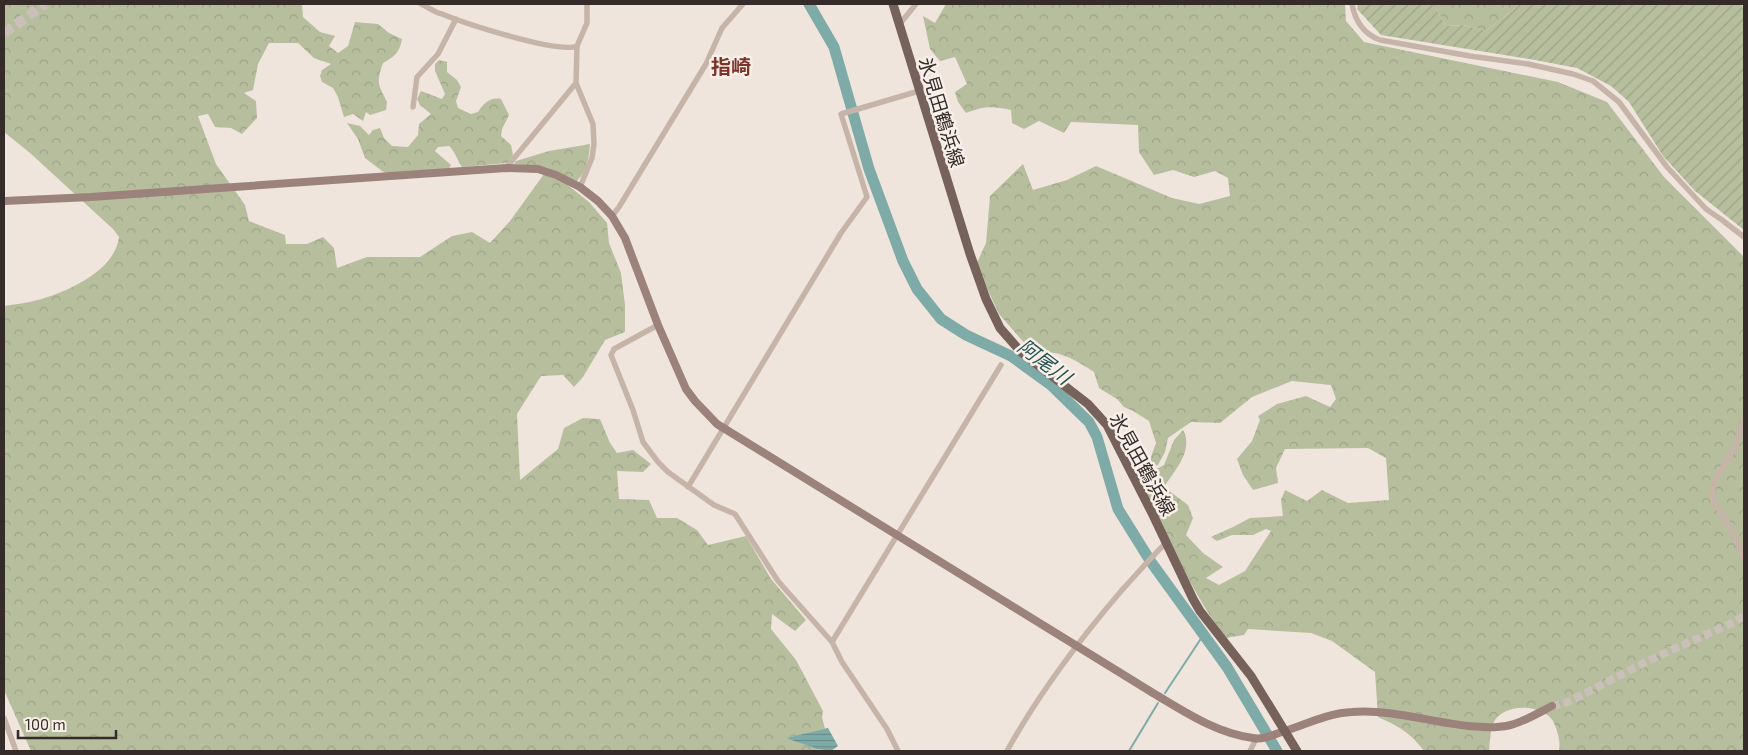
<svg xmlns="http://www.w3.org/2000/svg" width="1748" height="755" viewBox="0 0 1748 755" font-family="'Exo 2','Noto Sans JP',sans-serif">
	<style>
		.forest { fill: url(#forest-crowns) }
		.garden { fill: url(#garden-furrows) }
		.water { fill: url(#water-rules) }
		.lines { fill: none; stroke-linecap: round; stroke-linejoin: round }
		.stream { stroke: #7eaba8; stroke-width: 2 }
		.river { stroke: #7eaba8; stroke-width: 11 }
		.secondary-tunnel { stroke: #cbc0b9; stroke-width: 8; stroke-dasharray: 8 4; stroke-linecap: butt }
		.highway-tunnel { stroke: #cbc0b9; stroke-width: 10; stroke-dasharray: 10 5; stroke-linecap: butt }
		.street { stroke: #c7b4a9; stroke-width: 5.5 }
		.secondary { stroke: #9b837b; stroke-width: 8 }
		.primary { stroke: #76615b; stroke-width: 9 }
		.labels { text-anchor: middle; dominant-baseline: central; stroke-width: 5; stroke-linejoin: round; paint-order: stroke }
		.street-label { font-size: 19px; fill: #352b29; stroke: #f8efe9 }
		.neighbourhood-label { font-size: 20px; font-weight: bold; fill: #7d3328; stroke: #f8efe9 }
		.water-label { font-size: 20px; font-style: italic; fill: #215351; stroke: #f8efe9 }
	</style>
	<defs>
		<pattern id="forest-crowns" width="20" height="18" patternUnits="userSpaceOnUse" patternTransform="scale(1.25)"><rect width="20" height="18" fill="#b7be9e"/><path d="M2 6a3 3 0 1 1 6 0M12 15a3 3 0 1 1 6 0" fill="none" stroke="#9ea388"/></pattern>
		<pattern id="garden-furrows" width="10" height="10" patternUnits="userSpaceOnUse" patternTransform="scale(1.25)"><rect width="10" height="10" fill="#b7be9e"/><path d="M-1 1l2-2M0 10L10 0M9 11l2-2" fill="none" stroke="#9ea388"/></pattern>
		<pattern id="water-rules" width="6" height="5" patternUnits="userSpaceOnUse" patternTransform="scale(1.25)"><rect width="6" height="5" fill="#7eaba8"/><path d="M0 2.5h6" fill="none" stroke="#688b89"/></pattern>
	</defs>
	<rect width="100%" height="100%" fill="#f0e5dd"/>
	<path class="forest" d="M4 4H302L303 17 320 32 335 36 329 46 338 53 348 46 355 22 378 24 389 33 402 39C400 52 394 57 383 63 376 83 378 84 387 102L386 110 370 115 366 112 363 121 353 114 344 117 338 97 333 88 322 82 320 76 322 70 331 64 314 58 298 43H269L258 64 253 90 244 93 256 101 257 118 242 134 231 128 215 127 208 114 198 116 216 164 245 205 249 221 285 235 286 244H307L323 237 334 248 337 268 367 257H420L452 236 472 232 490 243 510 221 544 174 565 183 589 202 607 223 609 243 621 273 625 305V332L605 340 583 377 574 387 563 375 541 376 517 414 520 480 558 449 564 428 583 418 600 419 610 443 617 453 633 450 651 464 643 472 617 471 619 499 649 500 657 518H677L697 530 708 545 746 536 771 579 806 620 795 631 772 614 771 629 796 660 823 711 822 717 825 729 787 738 817 749 830 751H31L4 690V306C15 304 27 303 38 300 67 292 115 271 119 237L113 229 30 153 4 132Z
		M946 4H1345L1346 21 1364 42 1558 82 1607 102 1664 177 1744 257V751H1559C1561 742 1557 729 1553 721 1542 703 1501 703 1493 724 1490 732 1490 743 1489 751H1424C1411 733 1398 726 1378 717L1375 672 1332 641 1311 633 1248 629 1244 635 1225 638C1189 587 1165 534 1139 478L1164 465 1174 440 1183 430C1194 450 1175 470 1164 487L1188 505 1193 518 1186 535 1203 553 1223 567 1206 578 1219 585 1245 571 1271 531 1266 529 1253 535H1232L1217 541 1211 537 1233 527 1250 518 1283 516 1281 500 1285 490 1307 501 1322 490 1348 503 1389 500 1386 458 1368 448 1285 449 1276 468 1278 483 1253 490 1243 475 1237 459 1252 441 1260 420 1258 416 1277 404 1306 396 1330 407 1336 399 1331 385 1292 381 1252 397 1220 423 1191 422 1168 438 1165 452 1158 465 1147 468 1156 443 1149 421 1133 411 1124 407 1117 399 1099 388 1094 372C1073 359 1059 349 1033 353L999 314 976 265 986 243 990 196 1023 164 1033 190 1067 180 1096 166 1172 198 1199 204 1230 196 1228 178 1215 171 1194 177 1173 170 1154 175 1139 152 1138 125 1071 122 1064 133 1039 121 1024 129 1012 123 1011 110C992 106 984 106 966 113L958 102 955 92 967 84 955 57 940 61 930 49 923 16 935 23Z
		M1433 4H1517L1518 6 1486 31 1463 25 1446 26Z
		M439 60 447 62V72L457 80 461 87 456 101 458 108 471 114 478 112C484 103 490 97 501 99L509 115 502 129 501 136 511 145 513 155 507 163 462 167C457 160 455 151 449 146L438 147 435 151 451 165 449 169 390 175 382 171 365 158 358 139 347 123 360 126 369 135 373 130 380 128 384 138 392 146 408 147 418 135 419 124 431 114 420 105 417 99 421 91 442 99 445 94 435 71V64Z
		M590 144C589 158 587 171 577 181L545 167 514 164 516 161 549 151Z"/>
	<path class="garden" d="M1358 4H1433L1446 26 1463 25 1486 31 1518 6 1517 4H1742L1744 13V230L1695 191 1663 156 1629 102 1611 86 1577 68 1535 60 1381 35 1357 9Z"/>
	<path class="water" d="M828 728 838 746 831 751 817 749 786 738Z"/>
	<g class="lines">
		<path class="stream" d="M1165 693 1204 634
			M1129 751 1158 703"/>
		<path class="river" d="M809 4 834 47 869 169 903 261 917 289 941 319 966 335 1011 356 1051 385 1089 422 1097 437 1118 509 1151 562 1227 667 1277 751"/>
		<path class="secondary-tunnel" d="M1552 706 1568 702 1656 657 1732 623 1744 616"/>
		<path class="highway-tunnel" d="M4 33 45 4"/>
		<path class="street" d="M421 4C428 7 434 12 442 14 464 23 558 54 577 46
			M1352 4C1355 21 1364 34 1380 40L1470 56 1528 64 1573 74 1593 81 1619 102 1667 167 1706 209 1722 220 1744 237
			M899 25 916 4
			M413 107 417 77 438 54 456 19
			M506 168 576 83
			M580 187 592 158 594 144 593 124 576 83 577 46 587 23V4
			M612 216 619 207 706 64 722 28 743 4
			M658 325 614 349 611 355 633 410 643 442 658 462 668 472 714 505 735 514 778 581 832 642 842 662 887 729 898 751
			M1744 420 1735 447 1715 480 1712 493 1713 500 1734 534 1744 560
			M688 487 841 233 867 197 841 114 919 91
			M832 642 1001 365
			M4 718 16 751
			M1007 751C1038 695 1080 639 1122 590 1137 574 1150 558 1166 543
			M1250 751 1256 739"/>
		<path class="secondary" d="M4 201 91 197 506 168 538 169 556 175 580 187 598 201 612 216 625 238 658 325 686 389 695 401 717 424 1153 693C1185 712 1216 733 1253 738 1262 740 1271 736 1279 733 1303 726 1327 713 1352 712 1391 709 1430 722 1469 726 1484 727 1499 729 1514 724 1527 720 1540 712 1552 706"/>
		<path class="primary" d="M893 4 970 254 986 299 1000 328 1021 352 1088 404 1107 425 1153 515 1193 599 1200 611 1251 676 1297 751"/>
	</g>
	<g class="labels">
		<g class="street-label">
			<text transform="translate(942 112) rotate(73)">氷見田鶴浜線</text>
			<text transform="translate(1143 464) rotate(61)">氷見田鶴浜線</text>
		</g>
		<g class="neighbourhood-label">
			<text x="731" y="66">指崎</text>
		</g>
		<g class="water-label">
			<text transform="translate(1045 361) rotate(37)">阿尾川</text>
		</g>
	</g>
	<rect width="1748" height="755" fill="none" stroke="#352b29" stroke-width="10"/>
	<path d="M18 730v8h98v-8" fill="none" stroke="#352b29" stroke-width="2.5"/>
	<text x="25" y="730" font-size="15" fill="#352b29" stroke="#f8efe9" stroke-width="4" paint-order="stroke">100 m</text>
</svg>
